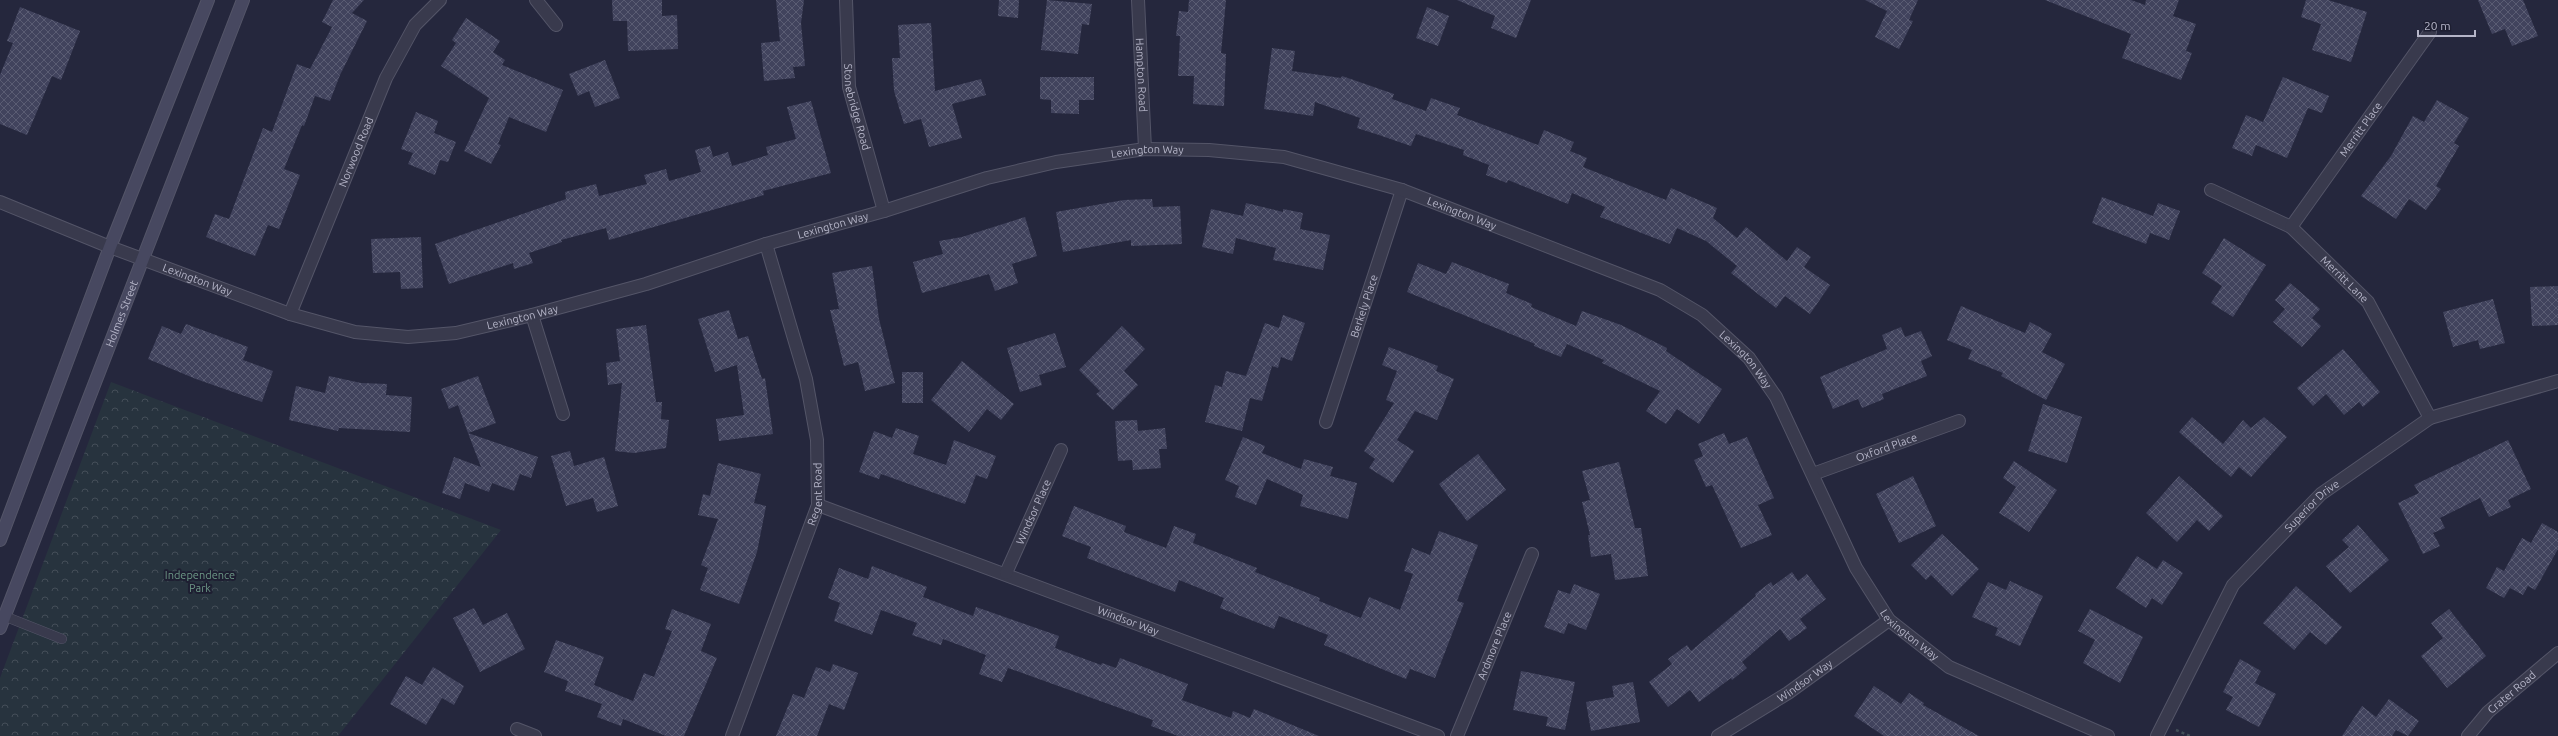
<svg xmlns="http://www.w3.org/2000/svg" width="2558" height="736" viewBox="0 0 2558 736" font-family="Ubuntu,sans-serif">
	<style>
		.park { fill: url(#park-crowns) }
		.building { fill: url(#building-cross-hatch) }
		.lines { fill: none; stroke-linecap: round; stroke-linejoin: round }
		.service-casing { stroke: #545568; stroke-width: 10 }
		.minor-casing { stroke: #545568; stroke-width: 14 }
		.tertiary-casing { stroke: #545568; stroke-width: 14 }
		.secondary-casing { stroke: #545568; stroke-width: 14 }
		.path { stroke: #424f58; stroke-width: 2.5; stroke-dasharray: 3 3; stroke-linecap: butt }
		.service { stroke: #393a4d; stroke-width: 9 }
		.minor { stroke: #393a4d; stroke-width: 12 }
		.tertiary { stroke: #393a4d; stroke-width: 12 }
		.secondary { stroke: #474860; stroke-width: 12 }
		.labels { text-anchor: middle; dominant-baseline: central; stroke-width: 4; stroke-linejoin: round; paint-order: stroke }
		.street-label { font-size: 11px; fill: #b5b5c8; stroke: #1e1f32 }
		.park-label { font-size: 11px; fill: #6d9886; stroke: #1e1f32 }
	</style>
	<defs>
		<pattern id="park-crowns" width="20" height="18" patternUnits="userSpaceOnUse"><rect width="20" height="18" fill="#27333e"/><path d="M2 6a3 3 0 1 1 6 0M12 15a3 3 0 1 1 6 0" fill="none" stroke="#444e58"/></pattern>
		<pattern id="building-cross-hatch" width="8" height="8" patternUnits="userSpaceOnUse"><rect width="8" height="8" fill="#41435d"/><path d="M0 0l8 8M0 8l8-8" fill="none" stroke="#5a5c73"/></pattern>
	</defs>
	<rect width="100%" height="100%" fill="#25273d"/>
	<path class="park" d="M111 382 501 530 338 736H0V678Z"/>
	<path class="building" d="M333 0H364L352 13 367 21 340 75 330 101 315 96 304 126 302 125 284 169 300 175 279 229 268 225 255 256 206 237 215 214 229 219 263 128 272 132 297 64 310 69 332 27 322 22Z
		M612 0H662V16L677 15 678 49 628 51 627 21H613Z
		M776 0H804L801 23 805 66 793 67 795 78 764 81 761 43 780 41Z
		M999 0H1019L1018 18 998 16Z
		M1047 0 1092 4 1089 25 1082 24 1078 54 1041 50Z
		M1189 0H1226L1221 53 1226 54 1224 106 1193 104 1194 76H1178L1180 36H1176L1179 11 1188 12Z
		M1457 0H1531L1516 38 1491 28 1495 16Z
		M1865 0H1918L1909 20 1913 21 1899 49 1875 37 1887 11Z
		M2045 0H2131L2145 5 2146 0H2179L2173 16 2196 24 2186 51 2192 53 2181 80 2122 58 2131 34Z
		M2306 0H2328L2367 12 2351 62 2312 50 2321 24 2301 17Z
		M2478 0H2523L2538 36 2512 46 2505 29 2492 34Z
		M20 7 80 31 61 80 52 76 27 135 0 124V75L13 43 7 41Z
		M1427 7 1449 16 1438 46 1416 38Z
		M466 18 500 41 493 52 505 60 502 65 563 90 546 132 509 117 498 144 501 145 491 164 464 151 489 98 441 66 456 43 452 40Z
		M931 23 935 91 981 79 986 95 952 104 962 138 929 147 921 119 904 124 894 91 892 58H900L898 25Z
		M1272 48 1295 51 1292 71 1341 78 1342 76 1394 94 1392 99 1426 111 1431 98 1460 108 1457 115 1538 145 1544 130 1574 142 1570 151 1587 158 1583 167 1666 200 1671 188 1717 208 1713 218 1737 238 1746 227 1787 261 1797 247 1811 257 1804 267 1830 285 1810 314 1785 296 1776 308 1731 273 1737 266 1706 241 1677 228 1670 244 1600 217 1605 207 1572 193 1568 204 1508 180 1507 183 1486 175 1489 165 1463 155 1464 150 1416 134 1411 146 1379 135 1357 128 1360 118 1315 102 1313 116 1264 109Z
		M605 60 620 98 595 107 589 91 578 96 569 74Z
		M1040 77H1094V100H1079V114L1051 113V100L1040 99Z
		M2283 77 2329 96 2322 113 2308 108 2287 158 2256 145 2252 156 2232 148 2246 115 2263 122Z
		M2437 100 2469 118 2454 143 2459 146 2436 186 2441 189 2426 210 2409 199 2396 219 2361 196 2391 156 2413 116 2424 122Z
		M811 101 831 173 763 191 764 195 609 240 606 228 561 240 562 242 529 253 533 263 514 269 513 263 449 284 435 244 566 199 565 192 596 184 599 196 647 184 644 175 666 169 669 181 701 172 695 150 710 146 713 157 728 152 732 166 768 155 766 147 796 139 787 107Z
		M416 112 438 121 434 133 456 142 448 162 440 160 435 175 408 164 413 153 401 149Z
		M2102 197 2153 216 2158 203 2180 211 2169 240 2150 233 2146 244 2092 223Z
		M1152 199 1153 207 1180 206 1182 244 1131 246V240L1063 252 1056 212 1124 200Z
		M1246 203 1283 212V209L1303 213 1300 229 1330 235 1323 270 1273 260 1276 248 1236 238 1233 254 1202 247 1211 209 1243 216Z
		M1025 217 1037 256 1012 264 1018 283 995 291 989 274 922 293 913 262 943 254 939 241 962 237Z
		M421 237 423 288 401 289 400 272 373 273 371 239Z
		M2224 238 2266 265 2233 317 2211 303 2222 286 2202 273Z
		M1452 262 1509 284 1506 293 1532 304 1531 307 1576 326 1582 311 1621 325 1667 348 1666 351 1722 389 1699 424 1677 409 1666 424 1646 411 1660 391 1602 363 1604 360 1567 344 1561 357 1534 346 1535 344 1407 292 1418 263 1446 274Z
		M872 266 879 319 895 383 865 391 858 362 844 366 830 310 839 309 832 273Z
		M2290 283 2320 309 2312 318 2321 326 2302 347 2273 322 2285 309 2275 300Z
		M2558 286V325L2532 326 2530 287Z
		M2493 299 2505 343 2480 349 2478 340 2453 347 2443 312Z
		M1961 306 2025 333 2030 322 2052 334 2042 352 2065 364 2046 400 2001 376 2003 373 1968 359 1972 350 1947 340Z
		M729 310 738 339 748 336 762 379 765 378 773 434 719 441 716 419 744 415 737 365 715 372 698 319Z
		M1283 315 1305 323 1292 361 1281 357 1278 368 1272 366 1262 401 1250 398 1242 431 1205 422 1215 385 1222 387 1226 371 1246 376 1265 323 1279 328Z
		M186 324 248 347 243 360 273 371 262 402 196 379 148 359 162 326 181 334Z
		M646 325 656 402H662L661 419 669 420 666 448 634 453 615 451 622 383 608 385 606 363 620 361 616 329Z
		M1122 326 1145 349 1124 371 1138 385 1113 410 1096 394 1100 391 1079 370Z
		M1901 327 1905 337 1921 331 1932 356 1921 361 1927 376 1882 394 1884 399 1862 408 1858 399 1833 409 1820 377 1887 349 1882 335Z
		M1055 333 1066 367 1039 375 1042 385 1020 392 1007 348Z
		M1389 347 1438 366 1436 371 1454 379 1437 420 1415 411 1397 440 1414 451 1393 483 1369 468 1375 459 1364 451 1394 403 1386 400 1397 371 1382 365Z
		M2343 349 2380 392 2363 407 2359 402 2344 415 2326 394 2313 406 2297 388Z
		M962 361 1014 404 1001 420 987 409 969 432 931 400Z
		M902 372H923V403H902Z
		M329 376 361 383 387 384 386 395 412 397 410 432 339 428 338 431 289 420 296 386 325 393Z
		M478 376 496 423 468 433 458 405 449 409 441 389Z
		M2043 404 2082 417 2067 463 2028 451Z
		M2192 417 2223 444 2243 420 2251 428 2264 417 2287 437 2251 477 2239 467 2231 477 2179 432Z
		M1137 420 1138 431 1165 428 1167 449H1159L1161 468 1133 470 1132 460 1118 461 1115 421Z
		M896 428 919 436 913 454 946 465 954 440 996 456 987 479 976 475 965 504 881 474 879 479 859 472 874 431 892 438Z
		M468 433 538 457 531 478 520 474 514 491 492 483 489 492 465 483 460 499 442 493 454 457 481 467Z
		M1724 433 1729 444 1747 437 1774 498 1758 505 1772 535 1741 548 1712 485 1706 487 1694 460 1703 456 1698 444Z
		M1243 437 1265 446 1262 453 1301 469 1304 459 1333 467 1330 476 1357 483 1348 519 1300 506 1303 495 1267 479 1256 505 1235 497 1239 486 1225 480Z
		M2508 440 2531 489 2508 500 2511 507 2489 517 2480 498 2440 518 2445 528 2433 533 2440 546 2423 554 2398 503 2419 493 2414 485Z
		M570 451 574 466 604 457 618 506 597 512 593 498 566 506 551 456Z
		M1478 454 1506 490 1467 521 1439 484Z
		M2014 461 2057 490 2029 532 1999 513 2016 487 2003 478Z
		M1619 462 1635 528H1641L1648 576 1615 580 1611 554 1591 557 1588 535H1590L1582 502 1590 500 1582 471Z
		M718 463 761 474 754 503 766 506 757 552 739 604 700 590 708 568 701 565 718 519 698 515 703 494 710 496Z
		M1913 476 1936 526 1899 543 1876 494Z
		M2179 476 2223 516 2209 531 2197 520 2177 542 2146 513Z
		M1074 506 1126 526 1124 532 1166 548 1174 526 1196 534 1193 543 1257 568 1255 572 1320 598 1319 601 1361 618 1369 597 1400 610 1413 574 1404 571 1412 548 1430 555 1439 531 1478 545 1457 601 1464 603 1435 678 1410 669 1406 679 1324 645 1328 635 1279 616 1274 629 1220 608 1224 598 1179 580 1175 592 1087 558 1091 547 1062 536Z
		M2542 523 2558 532V549L2535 590 2528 586 2523 595 2510 588 2504 598 2486 588 2497 567 2504 571 2522 538 2531 543Z
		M2358 525 2389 560 2350 593 2326 566 2349 547 2342 540Z
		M1942 534 1979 569 1952 596 1931 575 1926 580 1911 565Z
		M2137 556 2157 569 2163 560 2183 573 2162 605 2152 598 2146 608 2116 588Z
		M872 566 927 587 923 597 973 616 976 607 1059 636 1055 648 1101 665 1102 663 1116 668 1120 658 1188 684 1182 700 1231 718 1233 711 1250 718 1254 709 1319 736H1178L1151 726 1153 720 1008 668 1002 682 979 674 986 655 943 639 941 645 912 635 917 623 881 610 872 635 834 621 840 603 828 598 839 568 868 579Z
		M1792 572 1798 581 1807 574 1826 599 1800 619 1807 628 1789 641 1780 629 1742 662 1747 668 1732 680 1731 678 1699 702 1690 690 1668 707 1649 682 1672 664 1668 659 1687 645 1691 651 1756 596 1755 594 1771 582 1773 586Z
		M2010 581 2043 596 2020 646 1995 635 1998 628 1972 617 1988 582 2006 590Z
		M1574 584 1600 594 1586 630 1568 623 1564 634 1544 627 1558 590 1570 594Z
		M2296 586 2342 627 2326 645 2310 632 2294 650 2263 623Z
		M474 608 483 625 507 613 525 649 480 672 453 618Z
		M672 609 711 624 701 651 717 658 684 736H666L623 719 621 726 597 717 602 704 565 691 568 681 544 672 556 640 604 657 594 685 633 701 644 673 654 677 672 631 665 629Z
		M2090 609 2143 637 2120 683 2083 663 2095 640 2078 631Z
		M2449 609 2486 656 2447 688 2421 656 2443 638 2431 623Z
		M2240 659 2261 671 2255 683 2276 694 2259 727 2226 710 2233 697 2223 692Z
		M833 664 858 673 844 710 829 704 817 736H776L793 694 804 698 816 667 830 672Z
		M433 667 464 686 454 705 442 698 426 725 390 704 406 676 422 685Z
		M1521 671 1575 682 1565 730 1546 726 1548 717 1513 710Z
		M1633 682 1640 722 1591 731 1586 702 1614 697 1612 686Z
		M1874 686 1901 704 1909 693 1924 703 1923 705 1979 736H1884L1854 716Z
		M2389 699 2419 721 2408 736 2396 730 2392 736H2342L2362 706 2376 717Z"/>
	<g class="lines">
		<g class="service-casing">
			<path id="service" d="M4 616 62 639"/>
		</g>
		<g class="minor-casing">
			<g id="minor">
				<path d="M536 0 556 25"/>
				<path id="s1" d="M846 0 849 87 884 211"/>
				<path id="s2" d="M2211 190 2291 227 2368 302 2430 418"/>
				<path id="s3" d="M2291 227 2430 32"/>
				<path id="s4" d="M290 314 386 78 415 25 440 0"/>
				<path d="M532 315 563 414"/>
				<path id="s5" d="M1326 422 1402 190"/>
				<path id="s6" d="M1813 474 1959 421"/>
				<path id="s7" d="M818 505 1438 736"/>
				<path id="s8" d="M1006 573 1061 450"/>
				<path d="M517 729 535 736"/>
				<path id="s9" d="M732 736 818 505 817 440 806 379 766 244"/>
				<path id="s10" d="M1457 736 1532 554"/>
				<path id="s11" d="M1718 736 1788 693 1889 620"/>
				<path id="s12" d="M2468 736 2488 712 2558 653"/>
			</g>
		</g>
		<g class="tertiary-casing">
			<g id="tertiary">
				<path id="s13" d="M1138 0 1145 149"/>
				<path id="s14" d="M0 202 110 247 290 314 355 332 408 337 456 333 532 315 646 284 766 244 884 211 987 178 1056 162 1145 149 1209 150 1284 157 1402 190 1660 290 1702 315 1749 358 1776 397 1856 568 1889 620 1949 667 2108 736"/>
				<path id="s15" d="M2157 736 2233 585 2321 494 2430 418 2558 381"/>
			</g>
		</g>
		<g class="secondary-casing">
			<g id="secondary">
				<path d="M0 540 110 247 208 0"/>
				<path id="s16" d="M0 628 243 0"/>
			</g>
		</g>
		<path class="path" d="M2176 730 2190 736"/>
		<use href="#service" class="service"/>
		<use href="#minor" class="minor"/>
		<use href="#tertiary" class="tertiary"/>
		<use href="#secondary" class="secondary"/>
	</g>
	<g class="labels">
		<g class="street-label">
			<text stroke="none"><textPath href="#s13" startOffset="75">Hampton Road</textPath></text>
			<text stroke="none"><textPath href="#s1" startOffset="108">Stonebridge Road</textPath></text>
			<text stroke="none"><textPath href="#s3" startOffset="120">Merritt Place</textPath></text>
			<text stroke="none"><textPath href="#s4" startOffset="175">Norwood Road</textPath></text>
			<text stroke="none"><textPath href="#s14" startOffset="1196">Lexington Way</textPath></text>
			<text stroke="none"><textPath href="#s14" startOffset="1520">Lexington Way</textPath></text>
			<text stroke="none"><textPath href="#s14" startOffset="872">Lexington Way</textPath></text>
			<text stroke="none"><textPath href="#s14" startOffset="212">Lexington Way</textPath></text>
			<text stroke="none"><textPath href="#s2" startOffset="163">Merritt Lane</textPath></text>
			<text stroke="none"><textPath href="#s5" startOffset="122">Berkely Place</textPath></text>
			<text stroke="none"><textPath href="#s16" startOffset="337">Holmes Street</textPath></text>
			<text stroke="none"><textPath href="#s14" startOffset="548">Lexington Way</textPath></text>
			<text stroke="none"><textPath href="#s14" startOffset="1844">Lexington Way</textPath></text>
			<text stroke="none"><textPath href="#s6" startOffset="78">Oxford Place</textPath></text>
			<text stroke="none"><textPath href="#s9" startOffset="257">Regent Road</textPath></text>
			<text stroke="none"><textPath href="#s15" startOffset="281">Superior Drive</textPath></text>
			<text stroke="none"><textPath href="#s8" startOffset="67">Windsor Place</textPath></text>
			<text stroke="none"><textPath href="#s7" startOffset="331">Windsor Way</textPath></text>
			<text stroke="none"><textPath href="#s14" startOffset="2168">Lexington Way</textPath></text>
			<text stroke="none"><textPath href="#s10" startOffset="98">Ardmore Place</textPath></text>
			<text stroke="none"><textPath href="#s11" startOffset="103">Windsor Way</textPath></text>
			<text stroke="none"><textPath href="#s12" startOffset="62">Crater Road</textPath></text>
		</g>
		<g class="park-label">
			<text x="200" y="575">Independence<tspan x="200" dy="13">Park</tspan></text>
		</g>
	</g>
	<path d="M2418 30v6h57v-6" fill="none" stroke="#b5b5c8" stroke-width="2"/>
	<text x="2424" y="30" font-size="12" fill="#b5b5c8" stroke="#1e1f32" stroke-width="3" paint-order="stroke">20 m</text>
</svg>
